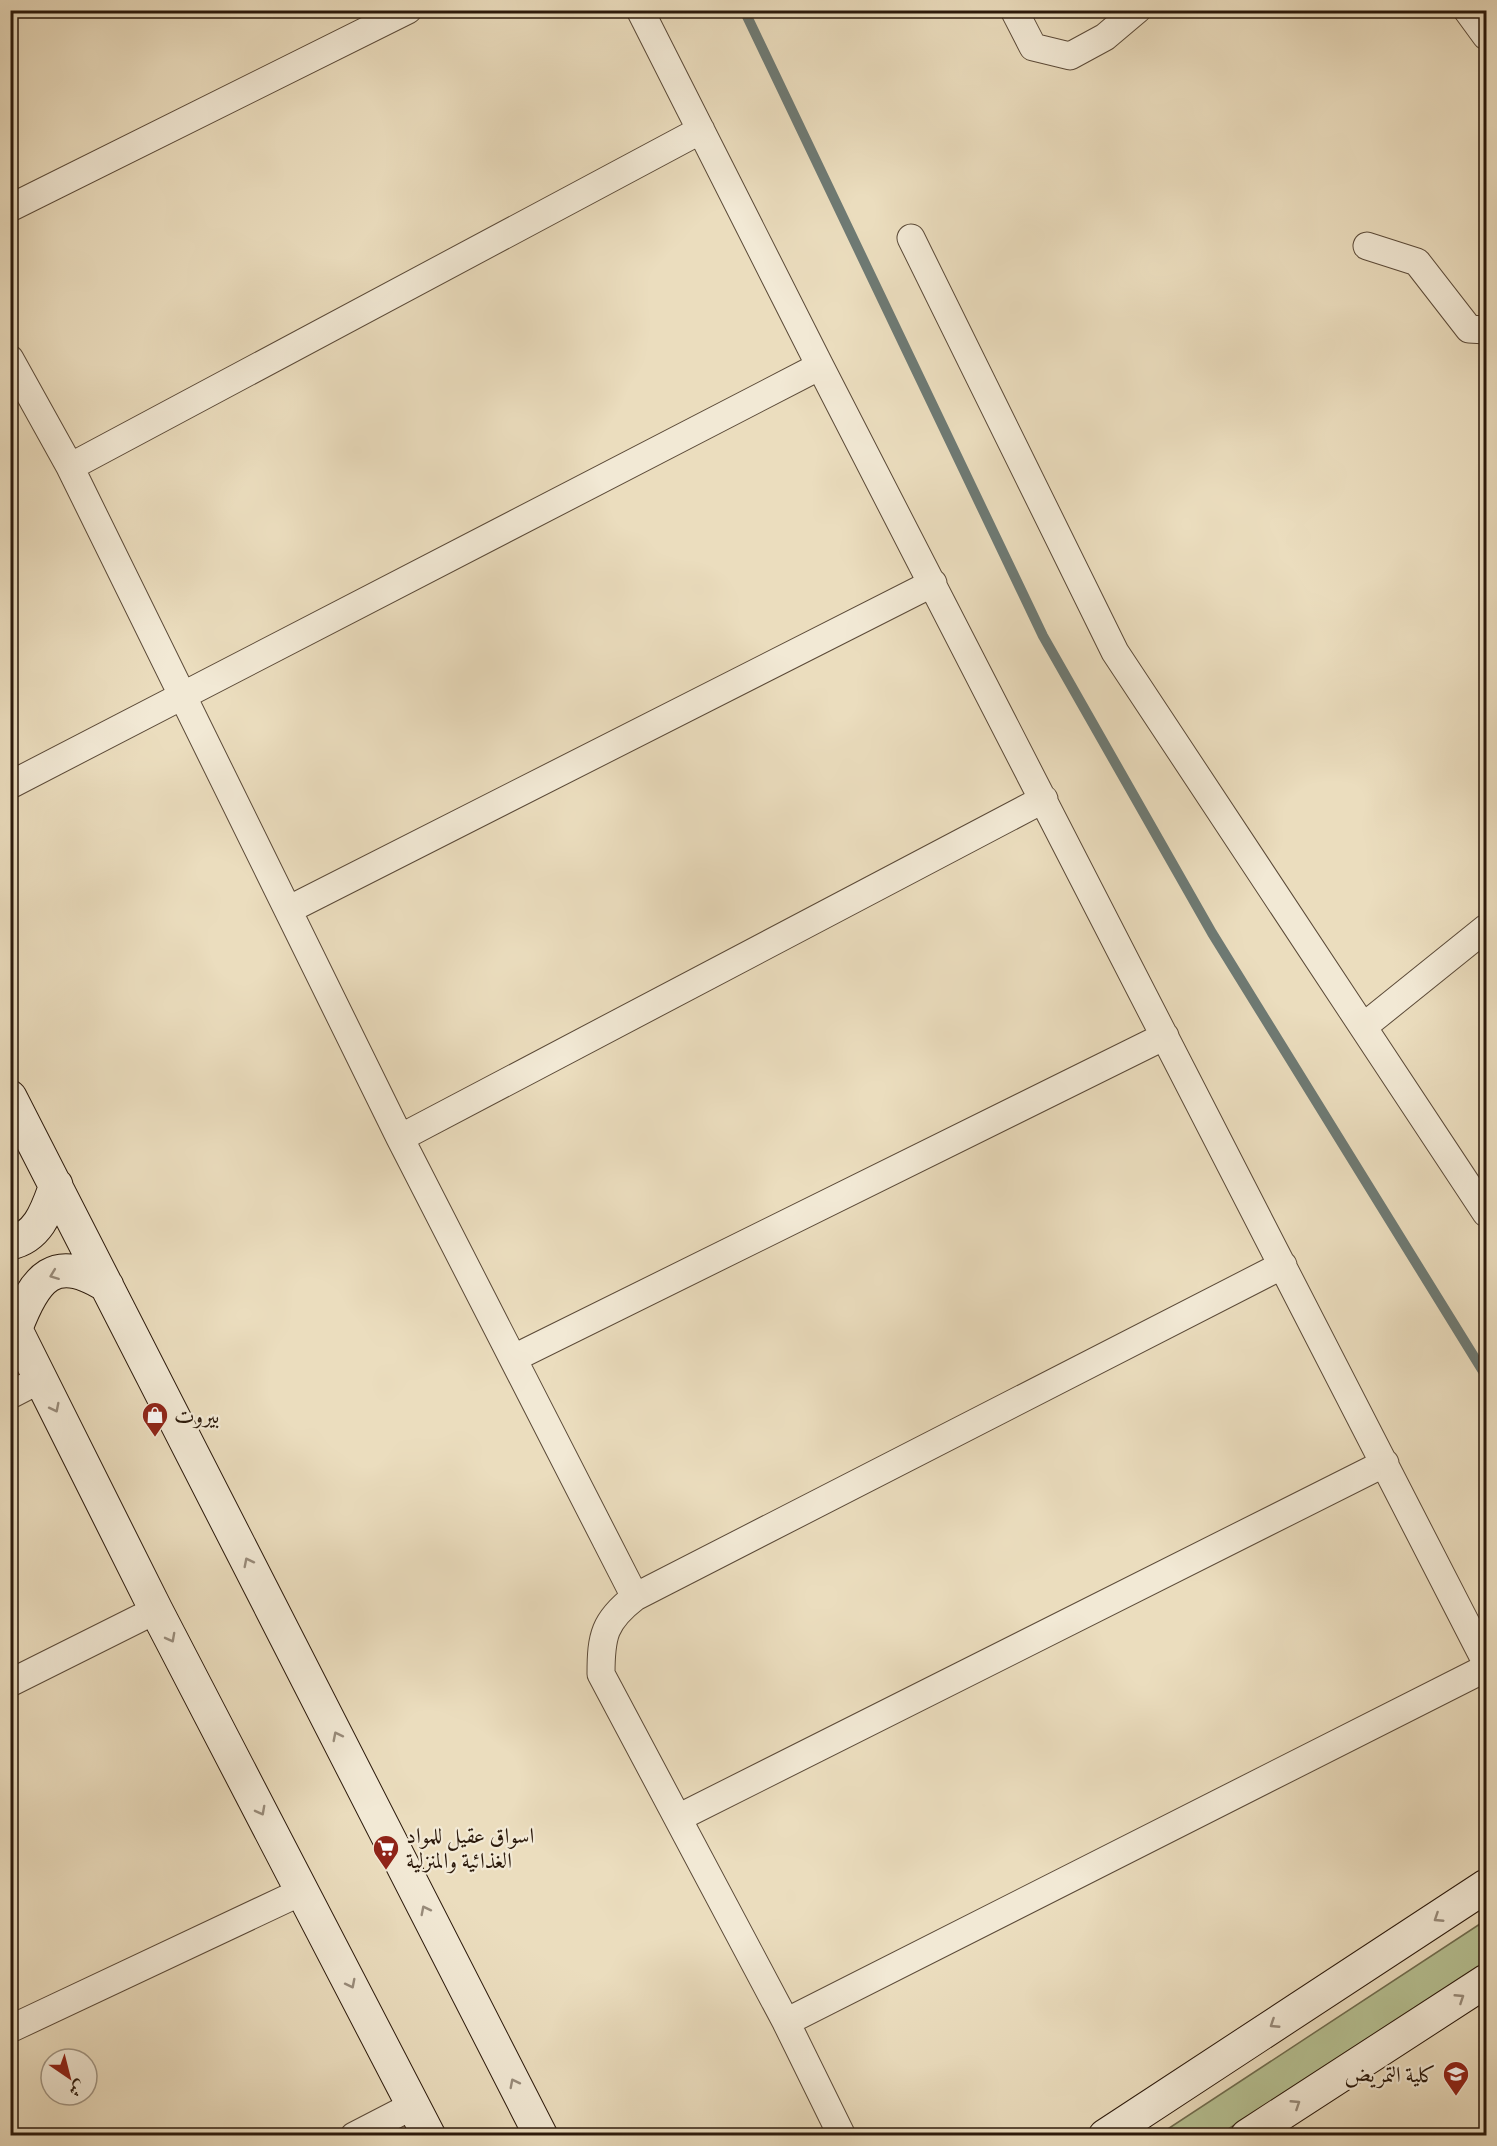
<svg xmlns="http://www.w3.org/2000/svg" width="1497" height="2146" viewBox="0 0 1497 2146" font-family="'EB Garamond',Amiri,serif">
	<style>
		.green { fill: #b6c193; stroke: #706d4f; stroke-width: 1.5 }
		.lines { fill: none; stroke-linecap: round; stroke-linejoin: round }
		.stream { stroke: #6e7a74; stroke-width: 10 }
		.street-casing { stroke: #5b4a38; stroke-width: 29 }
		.secondary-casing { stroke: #2b190b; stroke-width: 35 }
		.street { stroke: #f2e9d5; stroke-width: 27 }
		.secondary { stroke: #f2e9d5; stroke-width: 33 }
		.oneway { stroke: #988b7a }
		.labels { text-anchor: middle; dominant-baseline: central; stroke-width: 4.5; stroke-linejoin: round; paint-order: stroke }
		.poi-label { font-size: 22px; fill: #2b190b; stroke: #f2e9d5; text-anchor: start }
	</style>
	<rect width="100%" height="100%" fill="#ebddbe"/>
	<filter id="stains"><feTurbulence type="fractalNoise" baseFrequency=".00333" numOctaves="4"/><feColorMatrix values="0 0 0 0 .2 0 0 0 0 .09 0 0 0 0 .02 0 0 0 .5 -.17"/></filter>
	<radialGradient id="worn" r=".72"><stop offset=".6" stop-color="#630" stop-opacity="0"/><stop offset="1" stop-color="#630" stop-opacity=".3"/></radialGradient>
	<path class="green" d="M1486 1920V1963L1219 2135 1157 2136Z"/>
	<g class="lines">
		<path class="stream" d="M744 10 1043 636 1212 933 1486 1376"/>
		<g class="street-casing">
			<path id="street" d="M640 10 820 366 1486 1662
				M1014 10 1033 47 1070 56 1105 37 1137 10
				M1467 10 1486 36
				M10 208 408 10
				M911 238 1115 652 1486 1213
				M1367 246 1417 262 1469 329 1486 330
				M10 359 70 467 400 1138 635 1597
				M70 467 701 130
				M10 785 820 366
				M288 910 933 583
				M1363 1027 1486 928
				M400 1138 1044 799
				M514 1358 1165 1036
				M10 1395 41 1379
				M10 1683 156 1610
				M678 1818 1385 1463
				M786 2022 1486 1668
				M10 2029 303 1891
				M354 2136 414 2105
				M842 2136 786 2022 601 1674C601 1636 604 1621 635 1597L1283 1265"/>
		</g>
		<g class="secondary-casing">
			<path id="secondary" d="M10 1097 541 2136
				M10 1243C39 1237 47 1210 56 1185
				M10 1318 156 1610 429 2136
				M16 1328C35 1278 54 1252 107 1286
				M1105 2136 1486 1886
				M1247 2136 1486 1981"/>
		</g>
		<use href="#street" class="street"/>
		<use href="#secondary" class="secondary"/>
	</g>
	<defs><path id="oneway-chevron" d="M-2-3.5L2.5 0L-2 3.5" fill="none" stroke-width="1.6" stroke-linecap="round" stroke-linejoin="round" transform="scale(1.5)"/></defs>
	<g class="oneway">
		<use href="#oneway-chevron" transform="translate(54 1275) rotate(159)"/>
		<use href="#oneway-chevron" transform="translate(55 1408) rotate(63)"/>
		<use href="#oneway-chevron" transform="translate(248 1562) rotate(-117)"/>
		<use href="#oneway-chevron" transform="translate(171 1638) rotate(62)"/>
		<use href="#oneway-chevron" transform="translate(337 1736) rotate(-117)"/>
		<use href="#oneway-chevron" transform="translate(261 1811) rotate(62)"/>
		<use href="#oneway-chevron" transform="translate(425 1910) rotate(-117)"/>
		<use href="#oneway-chevron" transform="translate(1438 1918) rotate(147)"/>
		<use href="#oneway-chevron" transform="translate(351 1984) rotate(63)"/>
		<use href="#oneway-chevron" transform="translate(1460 1998) rotate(-33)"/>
		<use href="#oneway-chevron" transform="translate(1274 2024) rotate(147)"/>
		<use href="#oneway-chevron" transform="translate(514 2083) rotate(-117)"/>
		<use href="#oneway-chevron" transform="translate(1296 2104) rotate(-33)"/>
	</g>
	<defs>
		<g id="shop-pin" transform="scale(1.35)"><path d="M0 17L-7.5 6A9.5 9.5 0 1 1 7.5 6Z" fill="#8f2418" stroke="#f2e9d5"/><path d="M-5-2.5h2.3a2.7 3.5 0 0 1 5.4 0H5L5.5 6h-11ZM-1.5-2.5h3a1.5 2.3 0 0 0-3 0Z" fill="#fff"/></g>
		<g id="supermarket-pin" transform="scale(1.35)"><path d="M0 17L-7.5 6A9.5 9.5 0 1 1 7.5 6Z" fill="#8f2418" stroke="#f2e9d5"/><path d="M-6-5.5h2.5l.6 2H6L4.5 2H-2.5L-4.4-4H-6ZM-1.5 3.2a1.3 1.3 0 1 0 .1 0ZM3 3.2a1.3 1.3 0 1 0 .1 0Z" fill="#fff"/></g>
		<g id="university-pin" transform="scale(1.35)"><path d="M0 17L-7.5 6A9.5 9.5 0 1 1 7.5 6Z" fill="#8f2418" stroke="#f2e9d5"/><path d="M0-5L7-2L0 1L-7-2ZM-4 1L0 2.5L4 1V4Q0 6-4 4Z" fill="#fff"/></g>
	</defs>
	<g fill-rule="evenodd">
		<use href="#shop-pin" x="155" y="1415"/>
		<use href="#supermarket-pin" x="386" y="1848"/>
		<use href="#university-pin" x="1456" y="2074"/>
	</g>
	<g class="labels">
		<g class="poi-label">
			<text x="174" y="1415">بيروت</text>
			<text x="406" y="1835">اسواق عقيل للمواد<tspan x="406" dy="25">الغذائية والمنزلية</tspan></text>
			<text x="1436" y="2074" text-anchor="end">كلية التمريض</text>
		</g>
	</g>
	<rect width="1497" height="2146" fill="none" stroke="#ebddbe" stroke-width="36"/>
	<rect x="12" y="12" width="1473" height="2122" fill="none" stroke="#2b190b" stroke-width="3"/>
	<rect x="18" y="18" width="1461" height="2110" fill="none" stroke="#2b190b" stroke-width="1.5"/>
	<g transform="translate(69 2077) rotate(145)"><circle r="28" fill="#f2e9d5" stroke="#a29684" stroke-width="1.5"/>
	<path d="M0-4.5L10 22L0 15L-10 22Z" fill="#8f2418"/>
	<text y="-9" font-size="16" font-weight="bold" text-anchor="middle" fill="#2b190b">ش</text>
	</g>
	<rect width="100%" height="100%" filter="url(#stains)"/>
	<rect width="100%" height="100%" fill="url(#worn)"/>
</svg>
